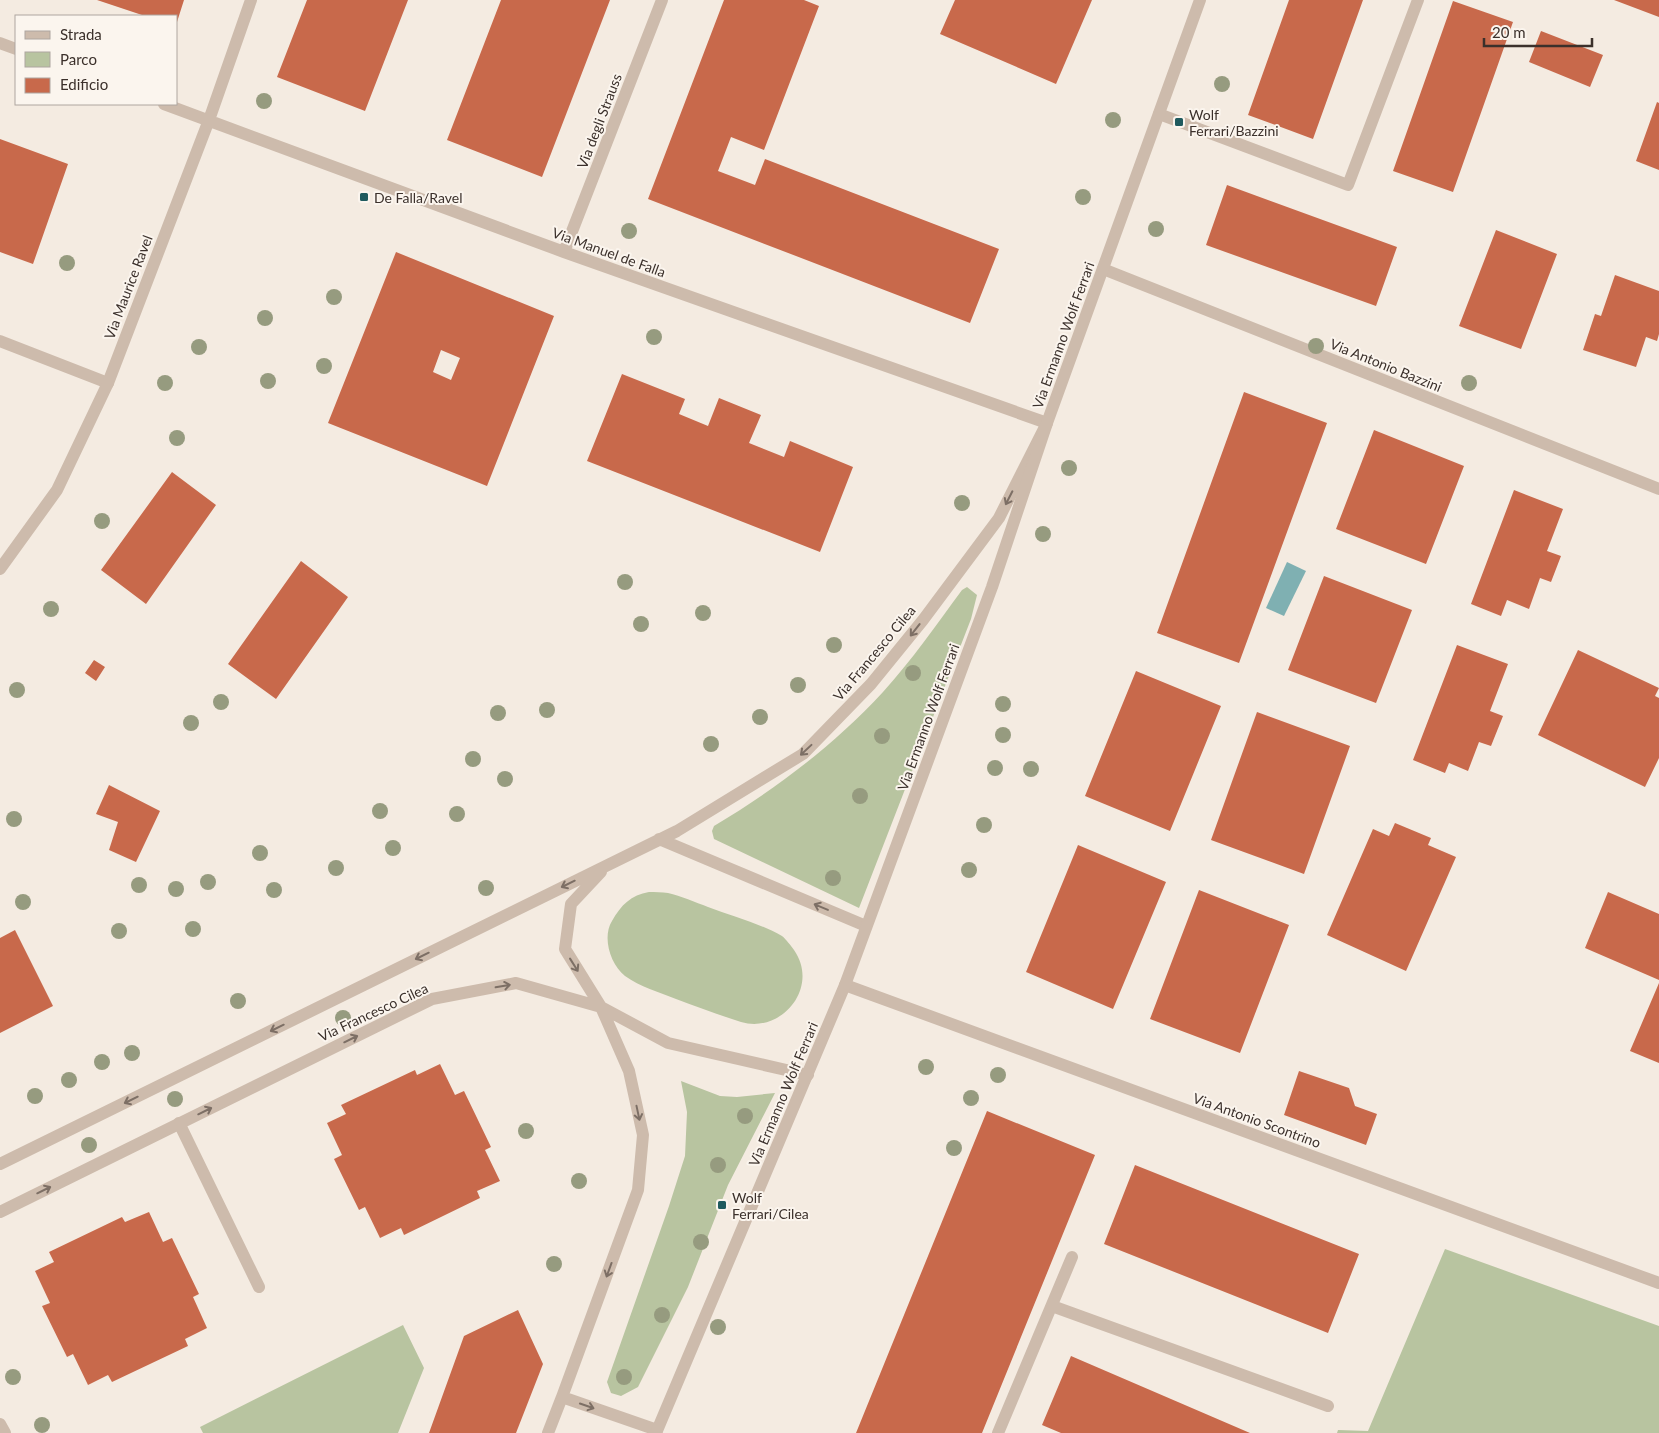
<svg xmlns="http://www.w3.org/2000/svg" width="1659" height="1433" viewBox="0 0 1659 1433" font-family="Lato,sans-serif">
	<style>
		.green { fill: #b8c4a0 }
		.water { fill: #7fb0b2 }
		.building { fill: #c8694b; fill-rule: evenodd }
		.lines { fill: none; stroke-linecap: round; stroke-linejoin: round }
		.service { stroke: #cdbbac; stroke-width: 12 }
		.minor { stroke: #cdbbac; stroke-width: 12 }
		.tertiary { stroke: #cdbbac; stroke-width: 12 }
		.tree { fill: #969b7f }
		.oneway { stroke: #7d6f65 }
		.poi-dot { fill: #1f5a5e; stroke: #fbf5ee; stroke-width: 2 }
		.labels { text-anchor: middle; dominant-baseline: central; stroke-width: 4; stroke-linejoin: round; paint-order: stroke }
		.poi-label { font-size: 14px; fill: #3b302b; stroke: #fbf5ee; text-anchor: start }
		.street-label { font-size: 14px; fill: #3b302b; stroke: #fbf5ee }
	</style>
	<rect width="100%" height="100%" fill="#f4ebe1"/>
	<path class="green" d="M967 587 977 595 971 619 859 908 714 839 712 831 714 826C776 789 834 745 883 692 912 660 937 624 962 590Z
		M649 892C655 892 662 892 668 893 681 896 695 902 708 907 732 916 759 923 782 936 786 939 791 946 794 950 820 987 782 1034 741 1022 719 1015 698 1007 676 999 659 992 640 987 625 976 610 964 602 937 612 921 621 905 631 895 649 892Z
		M681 1081 720 1096 737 1097 775 1093 728 1185 688 1287 638 1387 621 1396 611 1393 607 1382 669 1206 685 1156 687 1112Z
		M1445 1249 1659 1326V1433H1337L1338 1430 1368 1431Z
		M403 1325 424 1368 398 1433H203L200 1427Z"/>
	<path class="water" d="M1287 562 1306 571 1284 616 1266 608Z"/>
	<path class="building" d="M97 0H184L177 22 176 16H145Z
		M307 0H408L365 111 277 77Z
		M501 0H610L542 177 447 140Z
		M724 0H804L819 6 764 150 731 137 718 171 755 185 765 159 999 249 970 323 648 199Z
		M955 0H1092L1056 84 940 34Z
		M1289 0H1363L1313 139 1248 115Z
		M1614 0H1659V17Z
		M1453 1 1513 22 1453 192 1393 171Z
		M1541 31 1603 55 1590 87 1529 62Z
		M1657 102 1659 103V170L1636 161Z
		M0 139 68 164 33 264 0 252Z
		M1227 185 1397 247 1376 306 1206 245Z
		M1496 230 1557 254 1521 349 1459 326Z
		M396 252 554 316 487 486 328 423ZM441 350 460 358 451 380 433 372Z
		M1615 275 1659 291V334L1657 341 1646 337 1636 367 1583 350 1595 314 1601 316Z
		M622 374 685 399 679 414 708 426 719 398 761 415 749 443 784 457 790 441 853 467 820 552 587 461Z
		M1244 392 1327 423 1239 663 1157 633Z
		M1374 430 1464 466 1426 564 1336 529Z
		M172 472 216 505 146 604 101 570Z
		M1514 490 1563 509 1547 551 1561 556 1551 582 1540 578 1529 609 1507 600 1501 616 1471 604Z
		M301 561 348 597 276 699 228 664Z
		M1324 576 1412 610 1376 703 1288 670Z
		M1457 645 1508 664 1490 711 1503 716 1491 746 1479 742 1468 771 1449 763 1445 773 1413 760Z
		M1578 650 1659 688 1655 696 1659 698V758L1645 787 1538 735Z
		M94 660 105 667 96 681 85 673Z
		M1136 671 1221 706 1170 831 1085 796Z
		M1257 712 1350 746 1304 874 1211 840Z
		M109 785 160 811 136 862 109 850 118 822 96 814Z
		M1395 823 1431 838 1428 845 1456 857 1406 971 1327 935 1373 829 1389 836Z
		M1078 845 1166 882 1113 1009 1026 972Z
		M1199 890 1289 925 1240 1053 1150 1019Z
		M1608 892 1659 914V980L1585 948Z
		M15 930 53 1006 0 1033V938Z
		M1659 983V1063L1630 1051Z
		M440 1064 455 1095 464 1091 491 1147 485 1150 500 1181 477 1191 480 1198 404 1235 401 1228 380 1238 365 1207 359 1210 334 1159 342 1155 327 1123 346 1114 341 1105 415 1070 417 1075Z
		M1299 1071 1349 1088 1355 1106 1377 1114 1366 1145 1284 1115Z
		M987 1111 1095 1155 982 1433H856Z
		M1135 1165 1359 1254 1328 1333 1104 1244Z
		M149 1212 163 1242 172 1238 199 1294 193 1297 207 1328 185 1339 188 1346 112 1382 108 1375 88 1385 73 1354 67 1357 42 1306 50 1303 35 1271 54 1262 49 1252 122 1217 125 1222Z
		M518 1310 543 1364 516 1433H429L464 1336Z
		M1071 1356 1250 1433H1061L1042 1425Z"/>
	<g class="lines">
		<path class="service" d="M0 341 108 383
			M179 1123 259 1287"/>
		<path class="minor" d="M0 43 16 49
			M1159 114 1348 185 1418 0
			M564 252 662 0
			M1103 269 1659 489
			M0 569 57 490 108 383 209 120 251 0
			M659 839 866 926
			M601 872 571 904 565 949 601 1007 629 1071 643 1135 638 1190 562 1397 657 1430
			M845 985 1659 1283
			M0 1164 677 831 803 754 871 684 923 620 999 518 1047 423 564 252 164 104
			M0 1212 432 999 516 983 601 1007 668 1043 808 1075
			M1052 1306 1328 1406
			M0 1424 5 1433
			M548 1433 562 1397
			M998 1433 1072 1257"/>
		<path class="tertiary" d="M656 1433 845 985 992 587 1047 423 1200 0"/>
	</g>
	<g class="tree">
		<circle cx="1222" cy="84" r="8"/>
		<circle cx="264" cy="101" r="8"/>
		<circle cx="1113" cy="120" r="8"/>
		<circle cx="1083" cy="197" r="8"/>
		<circle cx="1156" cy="229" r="8"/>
		<circle cx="629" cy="231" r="8"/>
		<circle cx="67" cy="263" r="8"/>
		<circle cx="334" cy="297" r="8"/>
		<circle cx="265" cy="318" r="8"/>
		<circle cx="654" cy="337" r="8"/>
		<circle cx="1316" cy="346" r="8"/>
		<circle cx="199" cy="347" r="8"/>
		<circle cx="324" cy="366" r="8"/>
		<circle cx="268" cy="381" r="8"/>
		<circle cx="165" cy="383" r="8"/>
		<circle cx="1469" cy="383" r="8"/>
		<circle cx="177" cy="438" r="8"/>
		<circle cx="1069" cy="468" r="8"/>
		<circle cx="962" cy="503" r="8"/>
		<circle cx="102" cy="521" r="8"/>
		<circle cx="1043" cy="534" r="8"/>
		<circle cx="625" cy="582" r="8"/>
		<circle cx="51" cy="609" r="8"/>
		<circle cx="703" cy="613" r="8"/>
		<circle cx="641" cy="624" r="8"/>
		<circle cx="834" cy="645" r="8"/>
		<circle cx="913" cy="673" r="8"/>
		<circle cx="798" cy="685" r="8"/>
		<circle cx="17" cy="690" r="8"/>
		<circle cx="221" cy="702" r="8"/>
		<circle cx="1003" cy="704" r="8"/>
		<circle cx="547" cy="710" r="8"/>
		<circle cx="498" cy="713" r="8"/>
		<circle cx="760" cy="717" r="8"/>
		<circle cx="191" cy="723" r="8"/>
		<circle cx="1003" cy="735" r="8"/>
		<circle cx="882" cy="736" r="8"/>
		<circle cx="711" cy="744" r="8"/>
		<circle cx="473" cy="759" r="8"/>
		<circle cx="995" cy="768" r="8"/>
		<circle cx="1031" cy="769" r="8"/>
		<circle cx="505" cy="779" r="8"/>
		<circle cx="860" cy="796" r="8"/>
		<circle cx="380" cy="811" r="8"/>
		<circle cx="457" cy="814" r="8"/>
		<circle cx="14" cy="819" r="8"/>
		<circle cx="984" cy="825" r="8"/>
		<circle cx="393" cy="848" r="8"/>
		<circle cx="260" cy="853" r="8"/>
		<circle cx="336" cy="868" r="8"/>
		<circle cx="969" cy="870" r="8"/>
		<circle cx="833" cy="878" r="8"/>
		<circle cx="208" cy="882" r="8"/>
		<circle cx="139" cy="885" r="8"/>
		<circle cx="486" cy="888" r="8"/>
		<circle cx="176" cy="889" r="8"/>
		<circle cx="274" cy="890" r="8"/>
		<circle cx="23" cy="902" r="8"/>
		<circle cx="193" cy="929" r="8"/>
		<circle cx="119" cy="931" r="8"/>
		<circle cx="238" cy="1001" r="8"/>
		<circle cx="343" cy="1018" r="8"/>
		<circle cx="132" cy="1053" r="8"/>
		<circle cx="102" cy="1062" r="8"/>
		<circle cx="926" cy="1067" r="8"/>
		<circle cx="998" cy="1075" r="8"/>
		<circle cx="69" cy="1080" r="8"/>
		<circle cx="35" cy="1096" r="8"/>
		<circle cx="971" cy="1098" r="8"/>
		<circle cx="175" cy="1099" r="8"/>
		<circle cx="745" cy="1116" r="8"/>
		<circle cx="526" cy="1131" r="8"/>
		<circle cx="89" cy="1145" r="8"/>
		<circle cx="954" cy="1148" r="8"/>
		<circle cx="718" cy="1165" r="8"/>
		<circle cx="579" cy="1181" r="8"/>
		<circle cx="701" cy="1242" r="8"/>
		<circle cx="554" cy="1264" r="8"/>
		<circle cx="662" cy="1315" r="8"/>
		<circle cx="718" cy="1327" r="8"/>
		<circle cx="13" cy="1377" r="8"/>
		<circle cx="624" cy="1377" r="8"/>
		<circle cx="42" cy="1425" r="8"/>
	</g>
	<defs><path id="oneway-shaft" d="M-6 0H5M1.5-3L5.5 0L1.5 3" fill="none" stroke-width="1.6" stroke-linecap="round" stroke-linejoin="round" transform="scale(1.25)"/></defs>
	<g class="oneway">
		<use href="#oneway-shaft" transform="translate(1009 498) rotate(117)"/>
		<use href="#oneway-shaft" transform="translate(915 630) rotate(128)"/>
		<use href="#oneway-shaft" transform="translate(806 750) rotate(137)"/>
		<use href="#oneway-shaft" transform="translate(568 884) rotate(154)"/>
		<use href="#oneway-shaft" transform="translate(821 907) rotate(-157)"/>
		<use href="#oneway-shaft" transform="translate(422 956) rotate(154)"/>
		<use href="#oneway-shaft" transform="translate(574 965) rotate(58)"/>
		<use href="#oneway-shaft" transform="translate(503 986) rotate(-10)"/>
		<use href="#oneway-shaft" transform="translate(277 1028) rotate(154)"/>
		<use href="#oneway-shaft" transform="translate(351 1039) rotate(-26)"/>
		<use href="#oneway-shaft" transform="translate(131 1100) rotate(154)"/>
		<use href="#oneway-shaft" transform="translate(205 1111) rotate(-26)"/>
		<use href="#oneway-shaft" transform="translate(638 1113) rotate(78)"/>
		<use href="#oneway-shaft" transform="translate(44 1190) rotate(-26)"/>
		<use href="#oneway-shaft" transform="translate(609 1270) rotate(110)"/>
		<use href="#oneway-shaft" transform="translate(587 1406) rotate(19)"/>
	</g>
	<g class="poi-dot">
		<rect x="1174" y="117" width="10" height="10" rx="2.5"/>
		<rect x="359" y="192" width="10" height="10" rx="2.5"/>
		<rect x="717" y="1200" width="10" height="10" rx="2.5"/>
	</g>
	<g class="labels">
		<g class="poi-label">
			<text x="1189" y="114">Wolf<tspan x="1189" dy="16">Ferrari/Bazzini</tspan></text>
			<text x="374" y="197">De Falla/Ravel</text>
			<text x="732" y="1197">Wolf<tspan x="732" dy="16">Ferrari/Cilea</tspan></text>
		</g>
		<g class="street-label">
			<text transform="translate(599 121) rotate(-69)">Via degli Strauss</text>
			<text transform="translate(609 252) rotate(20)">Via Manuel de Falla</text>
			<text transform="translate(128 287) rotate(-69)">Via Maurice Ravel</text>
			<text transform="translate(1063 335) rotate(-70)">Via Ermanno Wolf Ferrari</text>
			<text transform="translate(1386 365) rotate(22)">Via Antonio Bazzini</text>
			<text transform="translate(874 653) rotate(-50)">Via Francesco Cilea</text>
			<text transform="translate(928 717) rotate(-70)">Via Ermanno Wolf Ferrari</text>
			<text transform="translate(373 1012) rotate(-25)">Via Francesco Cilea</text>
			<text transform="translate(783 1094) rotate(-67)">Via Ermanno Wolf Ferrari</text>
			<text transform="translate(1257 1120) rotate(20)">Via Antonio Scontrino</text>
		</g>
	</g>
	<rect x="15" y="15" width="162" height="90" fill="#fbf5ee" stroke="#aea6a0"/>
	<rect x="25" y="31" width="25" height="8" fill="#cdbbac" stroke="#aea6a0"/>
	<text x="60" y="40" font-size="15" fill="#3b302b">Strada</text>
	<rect x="25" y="52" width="25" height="15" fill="#b8c4a0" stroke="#aea6a0"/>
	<text x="60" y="65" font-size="15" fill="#3b302b">Parco</text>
	<rect x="25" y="78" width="25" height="15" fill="#c8694b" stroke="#aea6a0"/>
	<text x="60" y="90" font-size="15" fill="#3b302b">Edificio</text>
	<path d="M1484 38v8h108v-8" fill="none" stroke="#3b302b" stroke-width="2.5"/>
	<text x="1492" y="38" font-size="15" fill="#3b302b" stroke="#fbf5ee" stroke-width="4" paint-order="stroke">20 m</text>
</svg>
